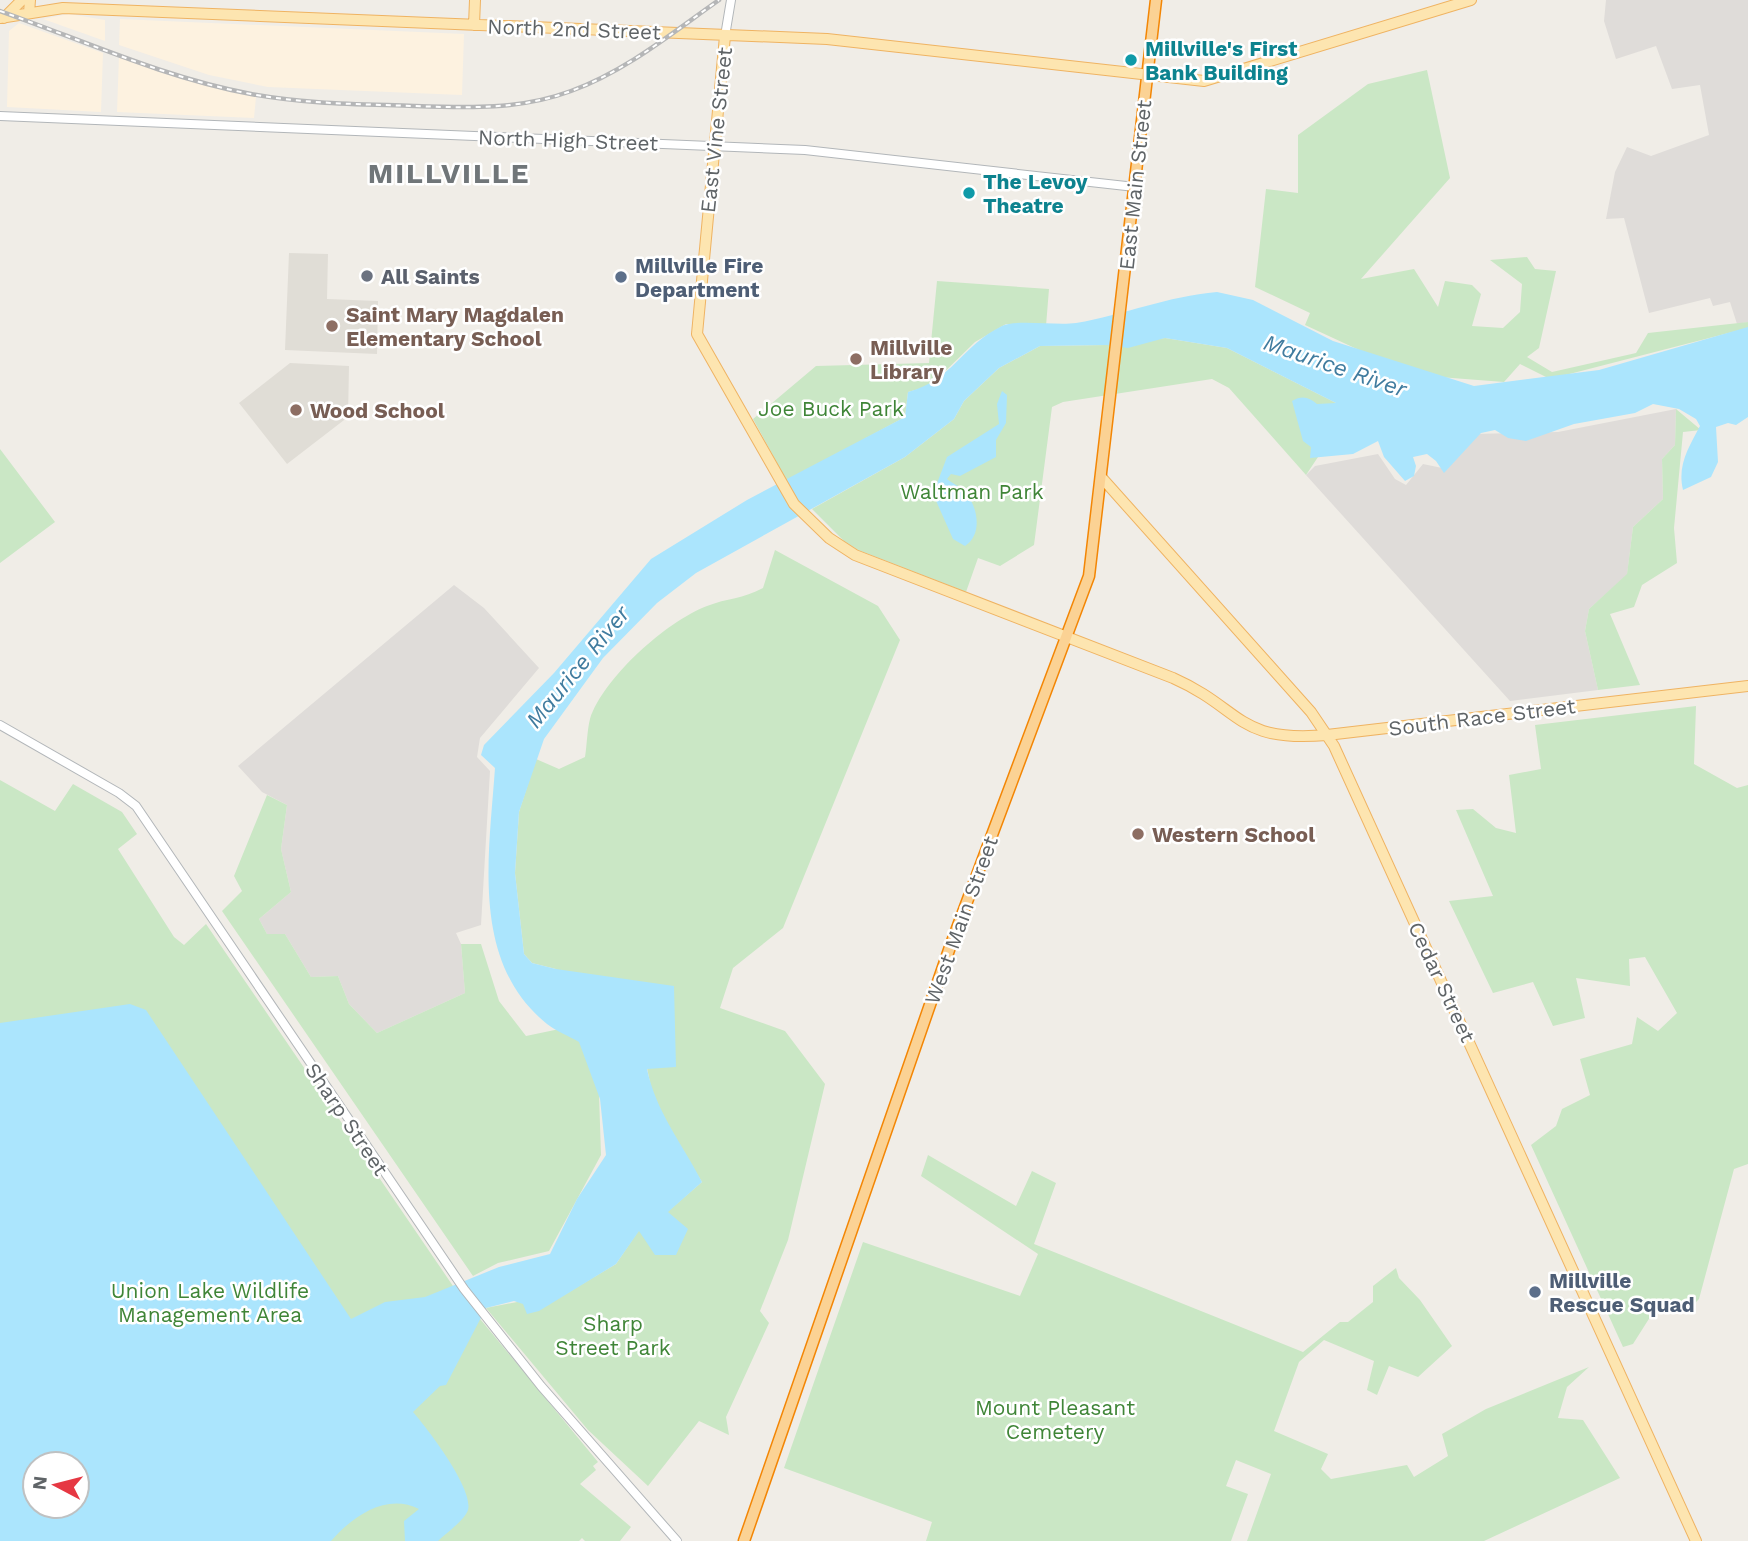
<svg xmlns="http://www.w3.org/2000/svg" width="1748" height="1541" viewBox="0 0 1748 1541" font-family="'Work Sans',sans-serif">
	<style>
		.commercial { fill: #fdf2e0 }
		.industrial { fill: #dfdcd9 }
		.education { fill: #e0ddd6 }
		.green { fill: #cae7c5; fill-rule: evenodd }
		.water { fill: #abe5fd; fill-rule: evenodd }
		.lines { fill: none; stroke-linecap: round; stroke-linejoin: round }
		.minor-casing { stroke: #b2b6b9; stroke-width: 10 }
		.major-casing { stroke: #efb362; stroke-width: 12 }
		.highway-casing { stroke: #f38605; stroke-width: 13 }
		.minor { stroke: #fff; stroke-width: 8 }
		.major { stroke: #fde5b0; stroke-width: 10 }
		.highway { stroke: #fbd294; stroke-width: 10 }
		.rail-casing { stroke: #b5b6b7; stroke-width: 4.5 }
		.rail { stroke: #fff; stroke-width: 2; stroke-dasharray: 5; stroke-linecap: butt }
		.culture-dot { fill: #0f9aa8; stroke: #fff; stroke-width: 2.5 }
		.worship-dot { fill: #6b7280; stroke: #fff; stroke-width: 2.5 }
		.service-dot { fill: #5c6f8a; stroke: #fff; stroke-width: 2.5 }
		.education-dot { fill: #8d6e63; stroke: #fff; stroke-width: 2.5 }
		.labels { text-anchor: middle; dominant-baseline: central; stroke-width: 5; stroke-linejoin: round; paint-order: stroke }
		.street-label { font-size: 21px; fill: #5f6467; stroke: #fff }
		.culture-label { font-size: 21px; font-weight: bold; fill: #0d838f; stroke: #fff; text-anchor: start }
		.service-label { font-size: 21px; font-weight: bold; fill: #4e5e75; stroke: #fff; text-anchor: start }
		.worship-label { font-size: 21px; font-weight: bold; fill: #5b616d; stroke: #fff; text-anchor: start }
		.education-label { font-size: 21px; font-weight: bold; fill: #785e54; stroke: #fff; text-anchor: start }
		.park-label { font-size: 21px; fill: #3f8537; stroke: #fff }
		.water-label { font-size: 23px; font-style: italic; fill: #407c9f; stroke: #fff }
		.district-label { font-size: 28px; font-weight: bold; letter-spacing: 2px; fill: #707679; stroke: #fff }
	</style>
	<rect width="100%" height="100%" fill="#f0ede7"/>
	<path class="commercial" d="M69 14 105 20V41L43 19Z
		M120 19 464 34 462 95 268 87 209 75 119 45Z
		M19 23 103 53 101 112 7 107 9 31Z
		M119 56 181 79 256 97 254 118 117 112Z"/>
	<path class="industrial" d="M1606 0H1748V322L1737 324 1730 302 1713 306 1710 298 1649 313 1624 218 1606 219 1615 172 1627 147 1651 156 1709 135 1700 85 1672 89 1656 46 1616 59 1604 21Z
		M1676 409 1675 445 1662 459 1663 499 1633 527 1627 575 1589 609 1585 631 1598 690 1510 701 1306 475 1315 466 1378 454 1395 479 1406 485 1423 464 1447 469 1473 434 1558 432Z
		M454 585 484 608 539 668 480 738 477 757 490 771 481 925 456 933 461 944 465 993 377 1033 349 1004 338 976 311 977 285 934H267L259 919 291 892 281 849 287 805 262 792 238 766Z"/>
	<path class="education" d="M289 253 328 254 327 299 378 301 377 354 285 350Z
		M290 363 349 366 348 417 287 464 239 403Z"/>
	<path class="green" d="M1427 70 1450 178 1361 279 1414 269 1438 307 1445 281 1472 285 1481 294 1472 326 1503 328 1520 312 1522 284 1490 260 1527 257 1535 269 1556 271 1539 348 1527 357 1552 372 1636 353 1648 333 1748 322V328L1550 379 1520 364 1504 382 1413 375 1305 325 1310 313 1255 287 1266 189 1298 193V135L1368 84Z
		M937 281 1049 289 1046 326 1006 324 975 342 930 386 908 392 905 417 787 481 753 419 816 366 929 363Z
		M1165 338 1227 348 1338 404 1336 430 1306 475 1229 388 1212 379 1063 402 1052 407 1034 545 1000 566 978 558 966 592 858 550 844 541 812 509 905 457 954 419 964 401 999 368 1040 346 1107 345Z
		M1676 409 1701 430 1683 432 1674 528 1677 563 1642 585 1634 607 1610 614 1640 685 1598 690 1585 631 1589 609 1627 574 1633 527 1663 499 1662 459 1675 445Z
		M0 449 55 522 0 563Z
		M775 550 878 606 900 640 783 928 733 968 720 1008 785 1031 825 1084 788 1240 760 1311 769 1323 726 1417 729 1435 699 1421 648 1486 588 1430 486 1308 569 1292 616 1264 639 1230 667 1212 702 1182 670 1131 652 1092 647 1068 556 969 532 963 524 954 515 873 519 812 536 759 559 769 585 757C587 745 587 731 590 719 603 678 667 621 707 606 727 598 743 599 763 588Z
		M1696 706 1694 764 1737 788 1748 785V1164L1734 1169 1699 1299 1687 1311 1652 1314 1633 1344 1623 1347 1531 1145 1556 1126 1562 1109 1590 1095 1580 1059 1632 1044 1637 1017 1658 1031 1677 1013 1645 957 1629 959 1630 986 1576 978 1585 1018 1553 1026 1533 982 1493 993 1449 901 1493 896 1456 810 1473 809 1496 828 1516 833 1509 775 1541 769 1535 725Z
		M0 780 55 811 73 784 122 812 137 834 118 849 174 937 184 945 206 924 453 1286 598 1462 593 1466 596 1470 580 1484 631 1527 620 1541H585L582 1538 579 1541H0ZM35 1464H77V1506H35Z
		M267 795 287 805 281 849 291 892 259 919 267 934H285L311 977 338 976 349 1004 377 1033 465 993 461 944H481L499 1001 526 1036 569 1027 598 1063 601 1155 549 1251 498 1263 473 1276 222 911 242 891 234 876Z
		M928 1155 1016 1206 1032 1171 1056 1183 1034 1244 1303 1352 1340 1322H1348L1373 1302V1286L1396 1268 1399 1278 1420 1300 1452 1346 1418 1377 1389 1366 1377 1395 1367 1390 1374 1361 1324 1340 1299 1362 1274 1431 1328 1454 1321 1469 1331 1479 1407 1465 1414 1477 1448 1456 1442 1434 1486 1409 1589 1367 1567 1387 1558 1418 1583 1420 1620 1478 1484 1541H1247L1271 1474 1236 1460 1226 1486 1248 1494 1231 1541H926L932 1522 784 1468 863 1242 1020 1296 1038 1254 921 1176Z"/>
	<path class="water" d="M1217 292 1253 300 1333 341 1474 386 1599 370 1748 327V417L1736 425 1728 423 1716 427 1718 462 1711 477 1683 490C1677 465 1689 447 1700 426L1696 419 1679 409 1653 404 1635 413 1574 424 1526 441 1508 438 1495 430 1481 433 1444 473 1436 461 1427 454 1413 457 1416 466 1414 476 1405 481 1384 457 1378 441 1353 454 1310 458 1311 447 1303 441 1292 401C1302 395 1309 397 1317 404L1336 403 1227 348 1165 338 1128 348 1107 345 1040 346 999 368 964 401 954 419 905 457 696 573 657 603 603 658 544 739 519 812 515 873 524 954 532 963 556 969 674 986 676 1067 647 1069C656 1112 682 1143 702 1182L668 1212 688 1229 676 1255H655L639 1231 616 1264 539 1311 527 1314 523 1304 514 1301 486 1308 446 1385 440 1386 413 1412C427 1428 474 1489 468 1510 464 1521 446 1533 438 1541H405L404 1521 419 1509C386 1492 352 1517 331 1541H0V1023L130 1004 146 1010 351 1319 385 1302 425 1297 499 1267 550 1254 577 1199 606 1155 600 1099 579 1042C569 1036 556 1031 547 1024 470 962 489 855 495 768L481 755 484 745 554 673 651 559 747 500 905 417 908 392C953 380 961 346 1002 326 1016 319 1057 326 1076 323 1124 315 1168 296 1217 292ZM35 1464H77V1506H35Z
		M1002 391 1007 395 1006 423 996 440V457L960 476 951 474 947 479C953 484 960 486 965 492 978 506 983 535 965 546L953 539 933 494 947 457 999 424 997 404Z"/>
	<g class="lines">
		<g class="minor-casing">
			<path id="minor" d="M725 36 731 0
				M0 116 805 150 1135 187
				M0 725 119 793 136 806 464 1289 541 1386 677 1541"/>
		</g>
		<g class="major-casing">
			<path id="major" d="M29 13 30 0
				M0 18 63 8 827 39 1204 81 1471 0
				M4 18 22 0
				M474 25 475 0
				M725 36 697 334 794 504 829 538 855 555 1173 678C1243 709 1236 743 1327 735L1748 686
				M1102 478 1311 712 1334 746 1696 1541"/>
		</g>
		<g class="highway-casing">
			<path id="highway" d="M744 1541 950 947 1089 576 1156 0"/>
		</g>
		<use href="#minor" class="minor"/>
		<use href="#major" class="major"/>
		<use href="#highway" class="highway"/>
		<g class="rail-casing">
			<path id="rail" d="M0 11C82 40 165 78 251 94 305 104 360 104 414 106 468 108 520 110 571 91 626 71 672 33 719 0"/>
		</g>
		<use href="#rail" class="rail"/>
	</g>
	<g class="culture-dot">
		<circle cx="1131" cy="60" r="7"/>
		<circle cx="969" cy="193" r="7"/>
	</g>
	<circle class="worship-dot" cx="367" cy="276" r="7"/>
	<g class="service-dot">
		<circle cx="621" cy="277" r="7"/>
		<circle cx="1535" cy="1292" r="7"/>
	</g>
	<g class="education-dot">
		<circle cx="332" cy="326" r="7"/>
		<circle cx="856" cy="359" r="7"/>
		<circle cx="296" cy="410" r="7"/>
		<circle cx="1138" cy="834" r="7"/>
	</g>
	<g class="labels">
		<g class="street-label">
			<text transform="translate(574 29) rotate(2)">North 2nd Street</text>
			<text transform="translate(716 130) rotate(-84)">East Vine Street</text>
			<text transform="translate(568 140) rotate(2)">North High Street</text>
			<text transform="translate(1135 185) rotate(-84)">East Main Street</text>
			<text transform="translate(1482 717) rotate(-7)">South Race Street</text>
			<text transform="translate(961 920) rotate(-70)">West Main Street</text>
			<text transform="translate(1442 982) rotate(65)">Cedar Street</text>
			<text transform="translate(347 1119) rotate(56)">Sharp Street</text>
		</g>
		<g class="culture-label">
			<text x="1145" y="48">Millville's First<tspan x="1145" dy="24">Bank Building</tspan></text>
			<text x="983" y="181">The Levoy<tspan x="983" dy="24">Theatre</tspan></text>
		</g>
		<g class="service-label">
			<text x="635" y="265">Millville Fire<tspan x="635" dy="24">Department</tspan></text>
			<text x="1549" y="1280">Millville<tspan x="1549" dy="24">Rescue Squad</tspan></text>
		</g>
		<g class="worship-label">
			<text x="381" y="276">All Saints</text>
		</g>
		<g class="education-label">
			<text x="346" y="314">Saint Mary Magdalen<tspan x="346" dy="24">Elementary School</tspan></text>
			<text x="870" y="347">Millville<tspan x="870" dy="24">Library</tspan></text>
			<text x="310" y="410">Wood School</text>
			<text x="1152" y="834">Western School</text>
		</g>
		<g class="park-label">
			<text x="831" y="408">Joe Buck Park</text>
			<text x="972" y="491">Waltman Park</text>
			<text x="210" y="1290">Union Lake Wildlife<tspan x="210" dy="24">Management Area</tspan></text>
			<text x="613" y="1323">Sharp<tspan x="613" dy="24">Street Park</tspan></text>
			<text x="1055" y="1407">Mount Pleasant<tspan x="1055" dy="24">Cemetery</tspan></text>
		</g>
		<g class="water-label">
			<text transform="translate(1335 366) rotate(19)">Maurice River</text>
			<text transform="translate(578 667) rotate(-51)">Maurice River</text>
		</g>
		<g class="district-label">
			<text x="449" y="173">MILLVILLE</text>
		</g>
	</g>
	<g transform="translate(56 1485) rotate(277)"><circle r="33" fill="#ffffff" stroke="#bfc1c2" stroke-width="2"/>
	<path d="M0-5L12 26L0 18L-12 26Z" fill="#e63843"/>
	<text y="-10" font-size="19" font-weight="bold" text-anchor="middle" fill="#5f6467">N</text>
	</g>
</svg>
